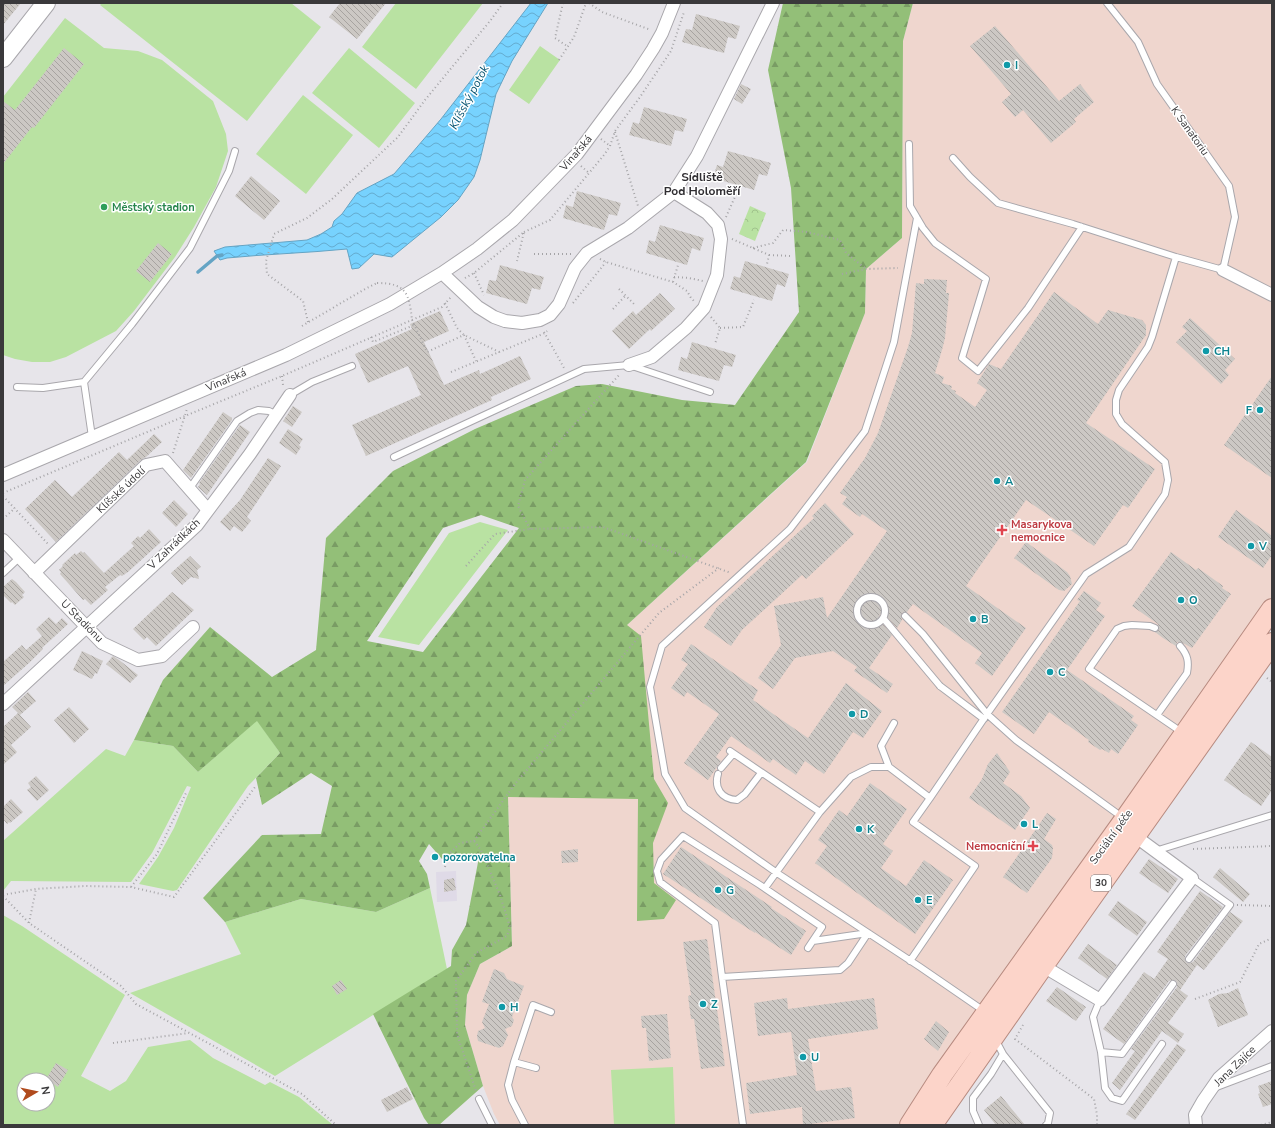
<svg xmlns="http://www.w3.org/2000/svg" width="1275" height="1128" viewBox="0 0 1275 1128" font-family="'Nunito Sans',sans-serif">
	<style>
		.built { fill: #dfdae7 }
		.medical { fill: #efd6ce }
		.green { fill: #b9e2a2; fill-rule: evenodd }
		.forest { fill: url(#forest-firs); fill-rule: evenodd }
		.park { fill: url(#park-crowns) }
		.water { fill: url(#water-waves); stroke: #65a4c4 }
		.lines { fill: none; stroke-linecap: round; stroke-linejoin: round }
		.stream { stroke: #65a4c4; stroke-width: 3.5 }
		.building { fill: url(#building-back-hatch) }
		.lane-casing { stroke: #a9a7ac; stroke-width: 8 }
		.street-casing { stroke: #a9a7ac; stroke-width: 14 }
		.secondary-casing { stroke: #a9a7ac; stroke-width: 20 }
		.primary-casing { stroke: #b78b80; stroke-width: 22 }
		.path { stroke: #a5a4a7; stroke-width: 2; stroke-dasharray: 1 3; stroke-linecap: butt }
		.lane { stroke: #fff; stroke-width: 6 }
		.street { stroke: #fff; stroke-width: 12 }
		.secondary { stroke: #fff; stroke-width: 18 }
		.primary { stroke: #fcd4c9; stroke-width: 20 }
		.lane-bridge-casing { stroke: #a9a7ac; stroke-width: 8; stroke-linecap: butt }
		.path-bridge { stroke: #a5a4a7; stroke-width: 2; stroke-dasharray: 1 3; stroke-linecap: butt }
		.lane-bridge { stroke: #fff; stroke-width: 6 }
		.culture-dot { fill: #0f9aa8; stroke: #fff; stroke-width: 1.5 }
		.leisure-dot { fill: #2e9e5b; stroke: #fff; stroke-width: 1.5 }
		.health-dot { fill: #e0444e; stroke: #fff; stroke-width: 1.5 }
		.labels { text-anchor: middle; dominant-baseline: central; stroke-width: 3; stroke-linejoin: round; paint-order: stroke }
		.shield { fill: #fff; stroke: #757476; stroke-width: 1 }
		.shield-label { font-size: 10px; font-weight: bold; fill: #3a393b }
		.culture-label { font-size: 11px; font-weight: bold; fill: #0d838f; stroke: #fff; text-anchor: start }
		.street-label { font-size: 11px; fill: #3a393b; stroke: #fff }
		.leisure-label { font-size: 11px; font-weight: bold; fill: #27864d; stroke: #fff; text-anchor: start }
		.health-label { font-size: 11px; font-weight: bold; fill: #be3a42; stroke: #fff; text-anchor: start }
		.water-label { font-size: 12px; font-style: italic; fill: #065471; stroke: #fff }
		.neighbourhood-label { font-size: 12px; font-weight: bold; fill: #302e32; stroke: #fff }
	</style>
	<defs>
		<pattern id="forest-firs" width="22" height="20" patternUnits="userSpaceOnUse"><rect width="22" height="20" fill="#93bf78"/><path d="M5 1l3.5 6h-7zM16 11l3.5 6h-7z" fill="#799c64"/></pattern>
		<pattern id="park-crowns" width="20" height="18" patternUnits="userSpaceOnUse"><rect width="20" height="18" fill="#b9e2a2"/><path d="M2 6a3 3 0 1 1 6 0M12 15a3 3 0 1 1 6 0" fill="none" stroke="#a0c38c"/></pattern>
		<pattern id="water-waves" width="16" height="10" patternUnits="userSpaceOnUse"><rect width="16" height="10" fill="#77d2fe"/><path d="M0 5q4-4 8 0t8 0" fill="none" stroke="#63abcf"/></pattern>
		<pattern id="building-back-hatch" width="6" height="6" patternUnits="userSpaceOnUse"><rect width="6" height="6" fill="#ccc8c4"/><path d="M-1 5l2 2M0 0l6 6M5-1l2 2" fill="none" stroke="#a7a3a0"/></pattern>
	</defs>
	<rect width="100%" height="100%" fill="#e7e5ea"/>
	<path class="built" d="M456 871 457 901 437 902 436 872Z"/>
	<path class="medical" d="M913 3H1272V597L970 1018 899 1125H500L494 1114 483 1086 465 1025 467 995 480 964 512 946 508 797 627 625 807 462 865 313 866 269 902 238 903 41Z"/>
	<path class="green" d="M102 3H291L321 27 247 121 100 5Z
		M396 3H483L416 89 362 47Z
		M65 18 104 48 138 51 162 60 213 101 226 134 228 151 216 187 194 227 175 257 134 311 116 331 66 357 50 362H32L15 359 3 355V97Z
		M540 46 560 60 529 104 509 90Z
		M349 48 415 103 379 148 312 93Z
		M303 95 353 135 306 194 256 154Z
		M480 522 508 530 419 645 378 637 449 533Z
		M257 720 280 753 248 786 177 890 173 891 139 884 158 857 174 828 191 787 187 786 152 853 131 882 11 881 3 891V841L106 749 125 756 134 740 173 746 198 772Z
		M430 888 447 969 275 1076 130 993 241 954 225 922 301 899 376 912Z
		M3 915 22 926 125 995 81 1076 110 1091 126 1081 148 1047 190 1040 213 1058 265 1085 270 1082 299 1097 333 1125H3ZM24 1080H48V1104H24Z
		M673 1067 675 1125H614L611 1070Z"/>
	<path class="forest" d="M783 3H913L903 41 902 238 866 269 865 313 806 462 627 625 641 636 654 779 668 803 653 843 654 883 676 900 664 919 637 921 638 799 508 797 512 946 480 964 467 995 465 1025 483 1086 439 1125H429L424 1118 373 1014 451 966 452 950 466 925 479 857 442 859 429 844 419 861 427 874 430 888 376 912 301 899 225 922 203 898 262 835 321 834 332 786 311 773 262 805 256 778 280 753 257 721 198 772 173 746 134 740 163 680 210 627 272 677 316 650 326 538 393 471 475 429 576 386 602 384 682 400 735 405 799 312 791 188 768 70ZM481 515 519 528 423 652 367 641 443 528Z"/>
	<path class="park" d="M750 206 766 213 755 241 739 234Z"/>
	<path class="water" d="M531 3H548L512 61 496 94 480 160 474 177 458 200 441 217 392 257 374 254 359 268 352 269 347 249C307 253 267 254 227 258L220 260 214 251 225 247 307 240 321 234 332 227 334 221 342 214 357 193 394 174 441 119Z"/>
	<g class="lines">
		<path class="stream" d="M198 272 217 256 222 255"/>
	</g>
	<path class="building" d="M3 3H21L3 25Z
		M340 3H386L357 39 329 17Z
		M696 14 740 26 736 39 728 37 724 53 682 42 686 29 692 30Z
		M995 26 1059 101 1080 84 1094 102 1074 119 1076 122 1051 143 1023 110 1015 117 1002 102 1011 94 970 46Z
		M64 48 84 64 34 128 32 127 3 164V101L15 110Z
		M741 84 751 89 742 104 734 99Z
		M644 107 687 119 683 132 675 130 671 146 629 135 633 122 639 124Z
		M728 151 771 163 767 176 759 174 754 190 713 178 717 165 723 167Z
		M251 176 280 201 264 220 235 196Z
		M577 191 621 203 617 216 609 214 604 230 563 218 566 205 573 207Z
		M660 225 704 238 700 251 692 248 687 265 646 253 649 240 655 242Z
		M158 243 172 254 150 282 136 271Z
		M745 261 789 274 785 287 777 284 772 301 730 289 734 276 740 278Z
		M500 265 544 277 540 290 532 288 527 304 486 293 489 280 496 281Z
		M924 279 947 280 946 293H949L945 338 942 350 935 373 944 377 942 383 952 386 951 389 956 391 955 393 975 407 987 390 977 383 989 364 1001 369 1054 292 1098 324 1108 310 1142 320 1146 325V335L1086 423 1155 469 1128 508 1123 505 1094 546 1026 500 966 586 1026 628 992 676 975 663 982 653 913 604 907 612H904L902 613 901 617 902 620 897 628 885 614H880L879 617 880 621 892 635 869 668 893 684 887 693 854 671 857 667 833 651 795 658 773 689 758 678 781 645 774 606 823 597 827 618 887 531 862 514 860 517 842 504 847 497 840 493 865 458 878 433 908 347 912 333 916 283 924 284Z
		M660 293 675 309 651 331 650 329 629 349 612 331 633 311 636 315Z
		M440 311 449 331 424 342 444 385 479 370 480 374 520 356 531 379 491 397 492 400 366 456 352 425 421 395 408 366 368 383 355 354 412 329 410 324Z
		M1190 318 1235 359 1225 370 1229 375 1221 384 1176 342 1187 331 1182 327Z
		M692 342 736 355 732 367 724 365 719 381 678 370 681 357 687 359Z
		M1272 376V478L1224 445Z
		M293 406 302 412 292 427 283 421Z
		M223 412 232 418V420L191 478 183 470Z
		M240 425 250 432 207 495 198 487 200 484 199 483Z
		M288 429 303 439 299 445 301 447 296 455 279 443Z
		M154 434 162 442 146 457 141 460 56 542 25 509 55 480 72 497 119 452 127 460Z
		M268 458 281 466 247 517 251 521 242 532 234 526 230 531 220 522 240 500Z
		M174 500 188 514 176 527 162 513Z
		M825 503 854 534 806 579 802 575 742 630 731 646 704 627 717 607 814 518 812 516Z
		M1236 510 1272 536V555L1263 568 1218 537Z
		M149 529 161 542 128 572 122 576 120 575 105 587 108 590 91 605 85 599 83 600 60 574 61 572 59 570 63 566 62 565 75 553 76 555 81 551 83 553 84 552 104 573 134 546 131 543 138 536 140 538Z
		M1026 542 1067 572 1070 576 1072 584 1064 591 1059 590 1014 558Z
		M1171 552 1196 570 1198 568 1223 586 1222 588 1231 594 1192 648 1181 642H1177L1176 646 1163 638 1155 632 1159 629 1158 624 1132 606Z
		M190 556 201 567 197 570 199 579 191 577 182 585 171 573Z
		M12 579 16 582 25 592 22 595 24 597 15 605 12 602 11 603 3 595V587Z
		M1084 591 1101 603 1096 610 1105 616 1067 670 1134 716 1131 720 1138 725 1118 754 1111 749 1109 753 1102 749 1100 750 1088 742 1089 740 1049 712 1034 734 1002 712 1080 601 1077 600Z
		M172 592 194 610 156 646 147 637 144 640 133 629Z
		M49 617 56 624 62 618 68 624 42 648 43 649 29 663 3 686V662L22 645 26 650 42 636 36 629Z
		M691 644 758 690 753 700 808 738 846 683 882 711 863 738 853 732 824 774 805 761 796 775 773 759 770 763 731 736 716 757 721 761 708 780 684 763 719 714 687 692 684 697 671 688 688 664 681 660Z
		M82 651 103 661 97 674 95 673 92 679 73 670Z
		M113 656 119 660 138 675 130 683 106 664Z
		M28 692 36 701 20 715 12 707Z
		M69 707 89 729 74 743 54 720Z
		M18 713 31 727 11 745 17 752 3 765V727Z
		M1251 742 1272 757V790L1261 806 1224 780Z
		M997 753 1010 772 1003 783 1021 796 1030 808 1015 830 969 798 982 779 988 764Z
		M36 776 49 790 37 801 27 790 31 787 28 783Z
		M870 783 907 809 883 844 893 851 881 868 906 886 924 860 953 880 915 934 815 863 827 846 818 840 839 810 847 816Z
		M11 799 23 812 10 823 9 822 7 824 3 819V807Z
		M1047 813 1056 819 1044 839 1052 845 1053 848 1052 858 1027 893 1003 877Z
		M681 847 772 907 771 908 806 931 791 955 755 932V933L663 874Z
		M578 849V862L562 863 561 851Z
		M1149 859 1178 879 1168 893 1139 873Z
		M1220 868 1250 894 1243 902 1213 877Z
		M454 878 456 890 444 892V880Z
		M1200 891 1223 907 1185 956V960L1187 963H1190L1193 962 1230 912 1243 921 1204 970 1197 965 1180 990 1188 996 1168 1023 1184 1034 1178 1043 1162 1031 1120 1090 1112 1083 1135 1051 1131 1049 1177 987V982L1173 980 1169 981 1124 1044 1103 1029 1144 972 1154 979 1168 959 1157 952Z
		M1118 901 1147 922 1137 936 1108 915Z
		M707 939 725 1066 701 1069 694 1019H691L688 996 691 995 683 942Z
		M1088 944 1117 965 1107 979 1078 958Z
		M494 969 504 973 507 979 524 986 514 1012 512 1017 514 1020 512 1026 505 1029 508 1035 503 1046 499 1048 478 1041 477 1036 478 1031 485 1028 482 1022 489 1004 482 1002Z
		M341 980 347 989 337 995 332 986Z
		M1057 987 1086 1007 1076 1021 1046 1001Z
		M1238 988 1248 1015 1218 1027 1208 1000 1219 994 1228 993Z
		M787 998 788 1009 874 998 878 1029 808 1039 816 1091 851 1087 855 1118 803 1125 802 1107 750 1114 746 1083 797 1075 791 1032 758 1036 754 1003Z
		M667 1014 671 1058 649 1061 646 1028H642L641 1016Z
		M936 1021 949 1032 938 1051 924 1039Z
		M1177 1044 1186 1050 1135 1120 1126 1114Z
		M56 1063 68 1070 58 1087 46 1079Z
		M1272 1081V1104L1263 1107 1258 1094 1260 1093 1258 1086Z
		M407 1087 413 1099 387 1112 381 1100Z
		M1001 1096 1025 1125H996L984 1110Z"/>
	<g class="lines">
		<g class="lane-casing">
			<path id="lane" d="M909 144 910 206 923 228 935 243 986 279 962 358 978 371 1028 308 1082 227
				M953 158 970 177 998 203 1073 224 1176 257 1223 270 1235 217 1229 186 1157 84 1138 42 1107 3
				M917 218 894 342 865 431 790 529 662 646 650 687 665 774 685 808 777 873 920 967 984 1011
				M17 387 43 388 84 382
				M290 395 312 382 352 366
				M92 437 84 382 132 324 190 248 229 171 235 151
				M394 457 584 369 629 365 710 392
				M190 488 237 421 250 413 258 410 269 411 277 415
				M3 573 20 557
				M905 616 923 634 987 714 1016 740 1075 783 1122 817
				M1155 628 1150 626 1132 625 1124 626 1117 629 1089 669 1183 733
				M940 686 984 719
				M1157 715 1187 673C1189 662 1188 655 1180 646
				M730 751 820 812
				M889 767 881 746 894 723
				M721 768 733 754
				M718 774C714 788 721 799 737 800L745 794 761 773
				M1155 851 1272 815
				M765 888 820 812 851 777 871 767H889L930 798 987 714 1086 574 1129 547 1165 494 1168 480 1165 462 1122 424 1116 414V400L1119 390 1148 347 1152 337 1176 257
				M813 941 868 933
				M1189 959 1230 905 1192 878
				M910 961 975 866 913 822 930 798
				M722 977 715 923 660 882 657 871 661 860 683 836 760 885 822 927 808 948
				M1100 1000 1093 1017 1101 1052 1122 1054 1173 984
				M1101 1052 1105 1088 1112 1098 1122 1101 1162 1044
				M1003 1054 1050 1113 1048 1123 1046 1125
				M514 1062 536 1068
				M1214 1088 1272 1066
				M479 1099 492 1125
				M525 1125 512 1100 508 1085 514 1062 533 1005 551 1012
				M743 1125 722 977 840 970 848 963 868 933
				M979 1125 973 1111V1098L991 1074 1003 1054 995 1039"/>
		</g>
		<g class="street-casing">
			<path id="street" d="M1223 270 1272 295
				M442 273 478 307 494 317 505 321 522 323 540 320 550 315 559 304 575 268 587 253 628 228 674 192 697 156 773 3
				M629 365 652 357 686 328 704 308 717 275 721 239 718 225 707 213 674 192
				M3 475 286 355 390 304 442 273 477 249 513 220 577 154 636 75 653 49 662 33 674 3
				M3 540 102 643 138 660 162 656 193 627
				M34 573 146 465 165 461 208 510
				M3 704 197 525 250 454 290 395
				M1043 966 1100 1000 1192 878 1135 836
				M1196 1125 1195 1115 1203 1101 1219 1078 1272 1031"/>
		</g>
		<g class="secondary-casing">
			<path id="secondary" d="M3 58 46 3"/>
		</g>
		<g class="primary-casing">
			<path id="primary" d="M910 1125 942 1075 1125 819 1272 609
				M932 1125 1043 966 1272 643"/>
		</g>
		<path class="path" d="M563 3 555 38 567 46
			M589 3 602 12 651 30
			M559 60 574 37 586 3
			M615 132 638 206
			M601 139 610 146
			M581 166 589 173
			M726 217 738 190
			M524 232 550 220 604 155 610 146 615 131 640 97 671 51 684 12
			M732 239 769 255 767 264
			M753 248 773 243 783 230 807 232 840 240 846 253 866 269
			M534 254H571
			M769 255 791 256
			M600 259 606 262 673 282 687 291 691 298 694 301
			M474 273 484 295
			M842 274 866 269 898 268
			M674 277 689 278 703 281
			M465 278 474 273 524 232 517 261
			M673 282 678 265
			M619 289 636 306
			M445 303 457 328 464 335 499 352
			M573 303 606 262
			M613 309 626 295
			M711 317 720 328 715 344
			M412 320 427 352 464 335
			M308 322 303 301 267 274 266 261 274 234 307 218 332 199 398 137 425 100 490 21 503 3
			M302 326 365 289 377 283
			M720 328 743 327 754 300
			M544 332 564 368
			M464 335 476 361
			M371 337 373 342 414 325
			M451 372 545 333 547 331
			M282 376 283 385
			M173 453 187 409
			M3 493 185 416 282 376 442 307 451 297
			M3 496 48 544
			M3 519 15 508
			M530 529 518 506 525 480 573 426 620 374
			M466 566 495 534 530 529 603 527 731 573
			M1267 678 1272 682
			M474 841 515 784 659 613 719 568
			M1193 849 1272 846
			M445 867 447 856 460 843 474 841 481 850 500 895 510 927 507 936 476 953 456 981 457 1034 476 1091
			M131 887 157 854 187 791
			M3 895 36 889 85 886 131 887 174 897 255 787
			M3 896 29 923 121 986 136 1004 302 1094 336 1125
			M1237 905 1272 906
			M29 923 36 889
			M1195 999 1240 982 1259 944 1272 938
			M1023 1025 1015 1039 1094 1099 1097 1115V1125
			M113 1043 189 1033
			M1261 1125 1272 1122"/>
		<use href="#lane" class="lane"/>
		<use href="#street" class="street"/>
		<use href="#secondary" class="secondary"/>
		<use href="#primary" class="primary"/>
		<g class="lane-bridge-casing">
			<path id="lane-bridge" d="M857 611a14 14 0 1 1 28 0a14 14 0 1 1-28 0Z
				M883 618 940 686"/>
		</g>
		<path class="path-bridge" d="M377 283C407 283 409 294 412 320"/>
		<use href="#lane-bridge" class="lane-bridge"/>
	</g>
	<g class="culture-dot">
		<circle cx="1007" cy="65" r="4"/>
		<circle cx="1206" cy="351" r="4"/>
		<circle cx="1260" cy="410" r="4"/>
		<circle cx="997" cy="481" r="4"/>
		<circle cx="1251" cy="546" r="4"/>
		<circle cx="1181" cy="600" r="4"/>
		<circle cx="973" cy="619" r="4"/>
		<circle cx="1050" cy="672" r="4"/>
		<circle cx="852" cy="714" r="4"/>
		<circle cx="1024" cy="824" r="4"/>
		<circle cx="859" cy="829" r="4"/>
		<circle cx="435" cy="857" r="4"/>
		<circle cx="718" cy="890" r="4"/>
		<circle cx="918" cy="900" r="4"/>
		<circle cx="703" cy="1004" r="4"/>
		<circle cx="502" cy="1007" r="4"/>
		<circle cx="803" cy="1057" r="4"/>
	</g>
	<circle class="leisure-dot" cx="104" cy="207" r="4"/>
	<g class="health-dot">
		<path d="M1000 524h4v4h4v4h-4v4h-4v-4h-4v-4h4z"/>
		<path d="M1031 840h4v4h4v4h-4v4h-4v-4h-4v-4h4z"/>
	</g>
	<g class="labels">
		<rect class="shield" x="1091" y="875" width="20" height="16" rx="3"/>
		<g class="shield-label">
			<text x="1101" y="883">30</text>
		</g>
		<g class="culture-label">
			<text x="1015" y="65">I</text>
			<text x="1214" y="351">CH</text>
			<text x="1252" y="410" text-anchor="end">F</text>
			<text x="1005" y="481">A</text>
			<text x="1259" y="546">V</text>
			<text x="1189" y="600">O</text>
			<text x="981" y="619">B</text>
			<text x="1058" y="672">C</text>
			<text x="860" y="714">D</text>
			<text x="1032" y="824">L</text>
			<text x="867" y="829">K</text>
			<text x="443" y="857">pozorovatelna</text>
			<text x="726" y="890">G</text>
			<text x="926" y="900">E</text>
			<text x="711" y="1004">Z</text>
			<text x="510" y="1007">H</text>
			<text x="811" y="1057">U</text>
		</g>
		<g class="street-label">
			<text transform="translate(1190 131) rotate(55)">K Sanatoriu</text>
			<text transform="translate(576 153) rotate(-49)">Vinařská</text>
			<text transform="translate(226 380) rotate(-23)">Vinařská</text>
			<text transform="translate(121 490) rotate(-43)">Klíšské údolí</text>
			<text transform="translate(174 544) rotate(-44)">V Zahrádkách</text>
			<text transform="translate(82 621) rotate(45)">U Stadiónu</text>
			<text transform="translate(1111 837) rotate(-54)">Sociální péče</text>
			<text transform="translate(1235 1066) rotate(-44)">Jana Zajíce</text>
		</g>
		<g class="leisure-label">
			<text x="112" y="207">Městský stadion</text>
		</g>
		<g class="health-label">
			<text x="1011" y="524">Masarykova<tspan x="1011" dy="13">nemocnice</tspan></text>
			<text x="1025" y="846" text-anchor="end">Nemocniční</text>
		</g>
		<g class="water-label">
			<text transform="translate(469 97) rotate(-62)">Klíšský potok</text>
		</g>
		<g class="neighbourhood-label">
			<text x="702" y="177">Sídliště<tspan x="702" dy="14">Pod Holoměří</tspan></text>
		</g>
	</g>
	<rect width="1275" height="1128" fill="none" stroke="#3a393b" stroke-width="8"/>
	<g transform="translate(36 1092) rotate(81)"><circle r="19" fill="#ffffff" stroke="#b0b0b1"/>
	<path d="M0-3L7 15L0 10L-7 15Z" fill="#b14b1d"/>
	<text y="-6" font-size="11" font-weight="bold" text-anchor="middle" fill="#3a393b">N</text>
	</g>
</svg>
